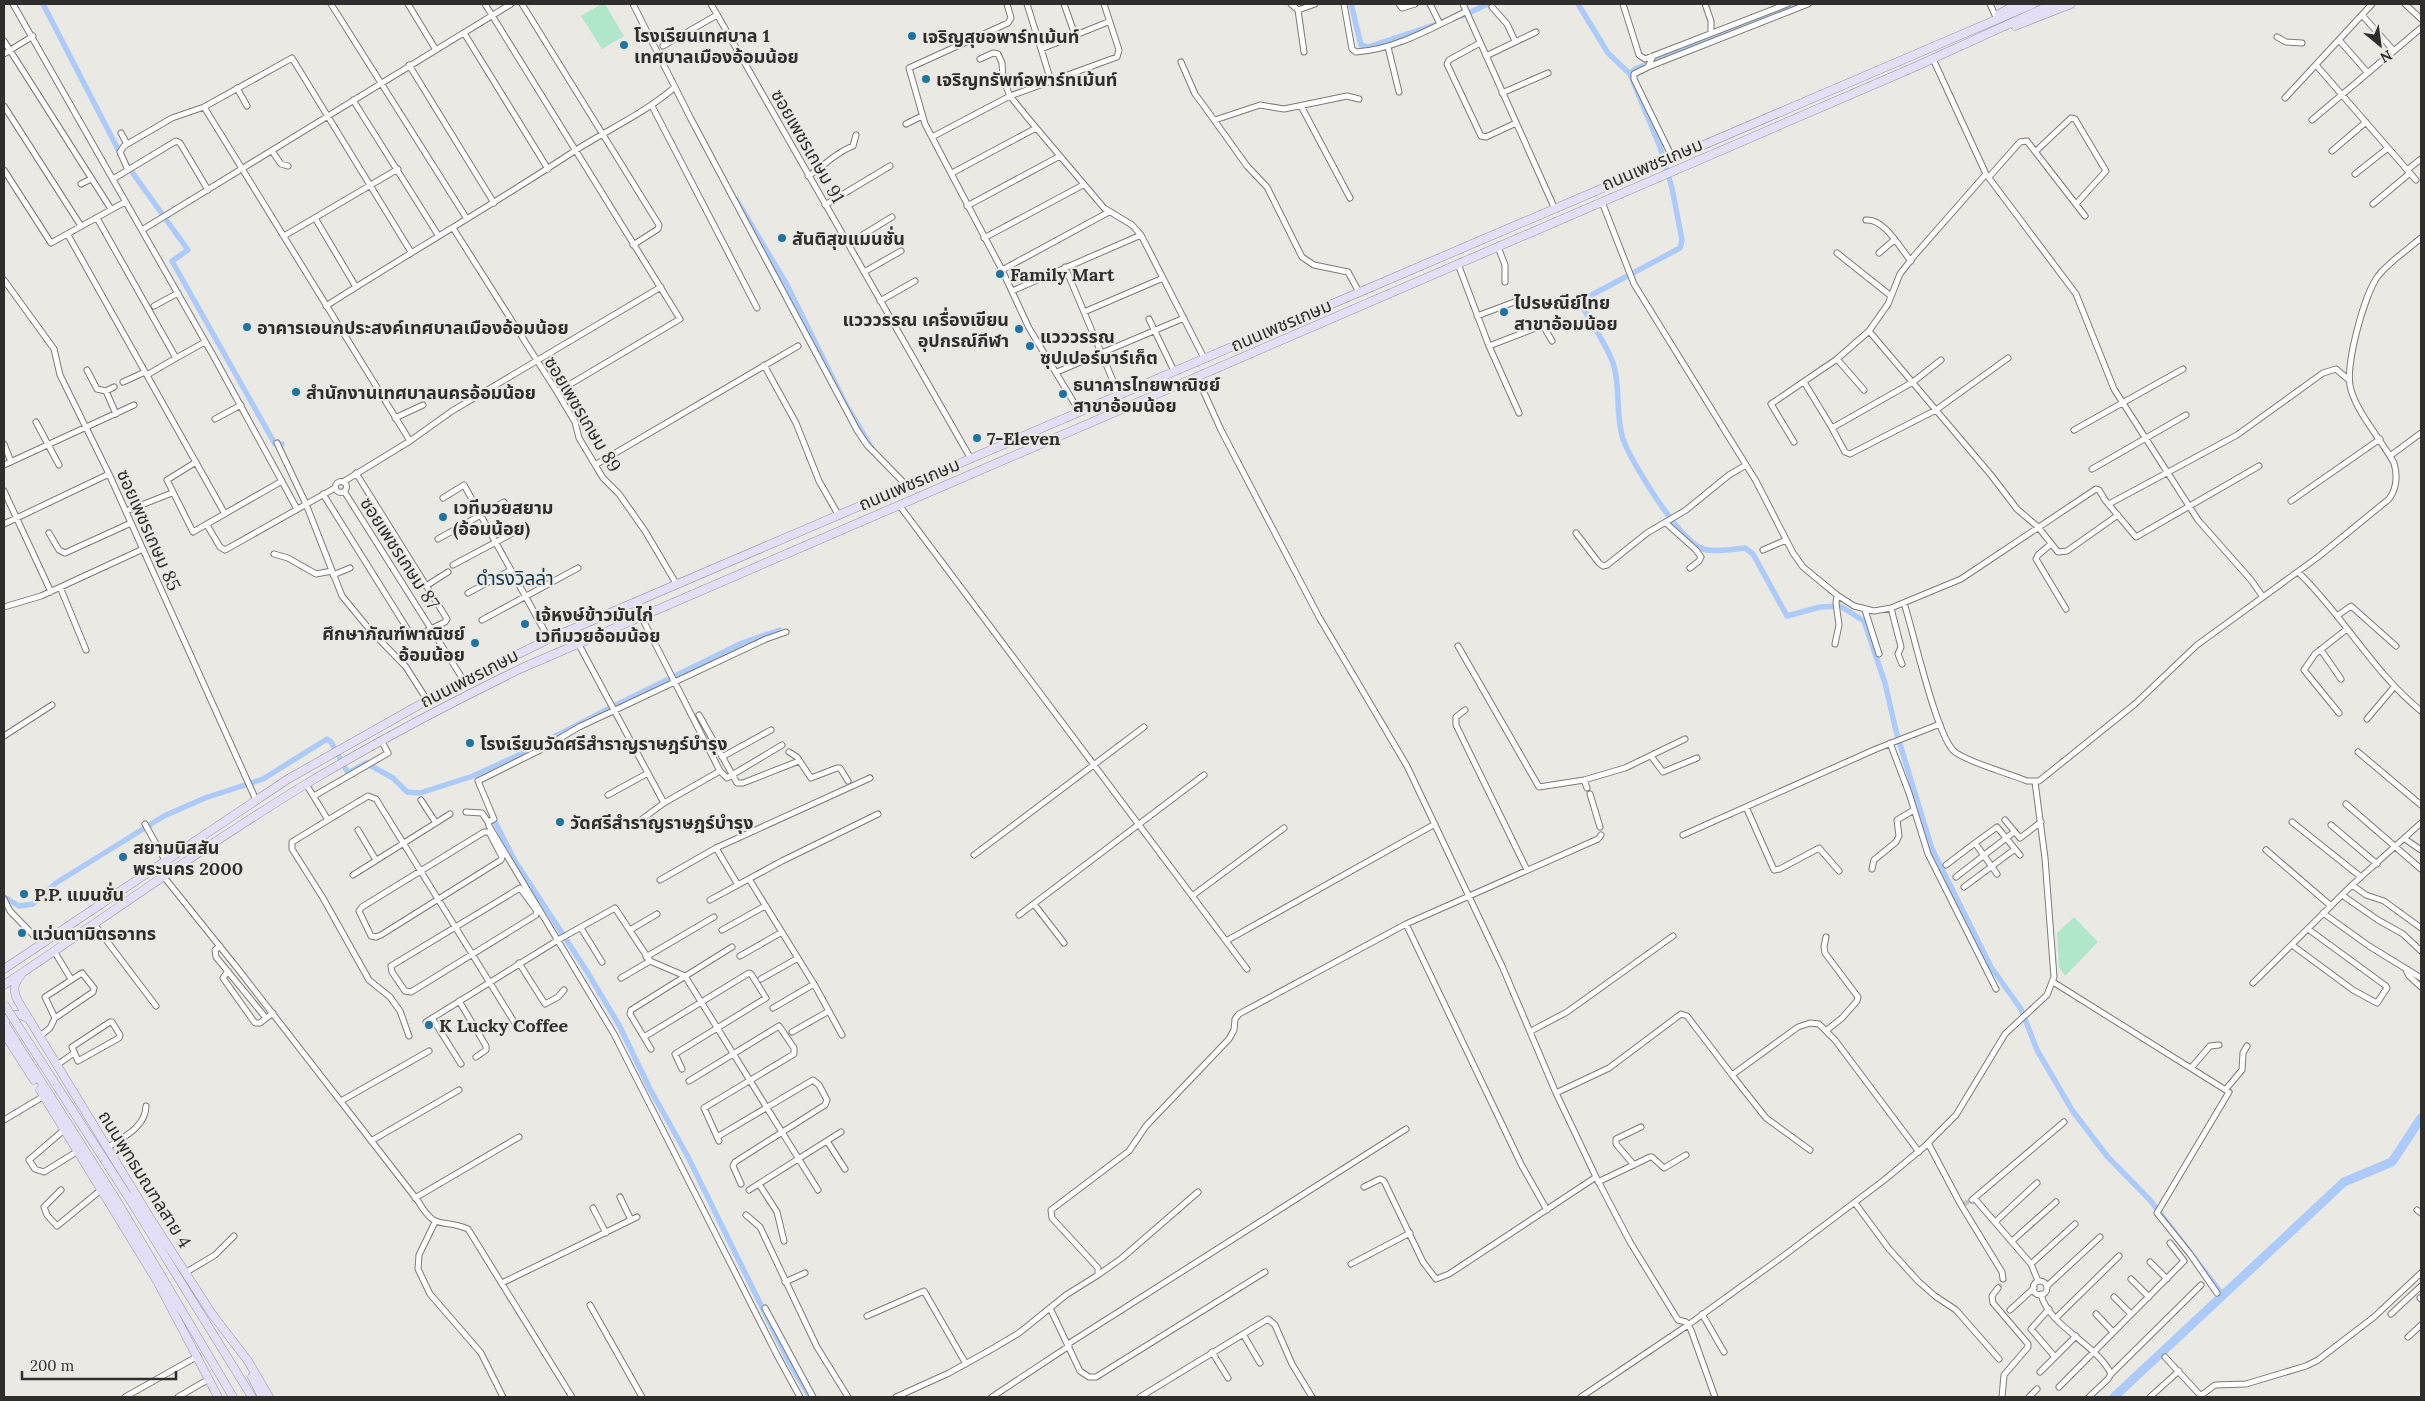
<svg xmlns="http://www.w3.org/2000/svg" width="2425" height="1401" viewBox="0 0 2425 1401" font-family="Lora,'Noto Sans Thai',serif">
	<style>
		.green { fill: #b0e6ca }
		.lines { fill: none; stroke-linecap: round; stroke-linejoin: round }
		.canal { stroke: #adcbfa; stroke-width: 5.5 }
		.river { stroke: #adcbfa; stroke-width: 9 }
		.street-tunnel { stroke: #c5c4bf; stroke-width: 5; stroke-dasharray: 5 2.5; stroke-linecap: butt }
		.street-casing { stroke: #7c7b77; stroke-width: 7 }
		.primary-casing { stroke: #9893ac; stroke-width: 9 }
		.street { stroke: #fff; stroke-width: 5 }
		.primary { stroke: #e3dff7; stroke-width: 8 }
		.primary-bridge-casing { stroke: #9893ac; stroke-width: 9; stroke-linecap: butt }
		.primary-bridge { stroke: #e3dff7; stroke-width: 8 }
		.poi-dot { fill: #1d74a3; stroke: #ebe9e4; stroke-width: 2 }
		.labels { text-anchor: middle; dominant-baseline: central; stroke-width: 4.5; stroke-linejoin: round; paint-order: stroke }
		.poi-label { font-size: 18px; font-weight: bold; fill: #2f2e2d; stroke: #ebe9e4; text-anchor: start }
		.street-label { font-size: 18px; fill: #2f2e2d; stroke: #ebe9e4 }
		.neighbourhood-label { font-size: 19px; fill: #0c344c; stroke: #ebe9e4 }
	</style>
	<rect width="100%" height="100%" fill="#ebe9e4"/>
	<path class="green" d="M601 4H605L624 36 602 49 581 16Z
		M2074 917 2098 942 2065 976 2059 967 2057 933Z"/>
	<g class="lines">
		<path class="canal" d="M43 4 121 155
			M1303 4H1304
			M1351 4 1361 45 1368 47 1437 24
			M1578 4 1608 53 1630 74 1660 147 1672 188 1682 240 1680 248 1584 299 1582 305C1591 324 1606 343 1613 363 1621 386 1615 415 1623 439 1632 464 1679 540 1703 549 1716 553 1733 549 1745 548L1753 554 1787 616 1820 607 1840 606 1864 621 1885 683 1896 731 1932 849 1991 967 2021 1009 2037 1050 2072 1110 2107 1156 2150 1200 2222 1294
			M1462 16 1488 4
			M1630 74 1635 69 1801 4
			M127 165 188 250 172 261 275 444H282
			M736 199 787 285 846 405 873 450
			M492 816 515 861 586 970 619 1025 650 1089 687 1155 789 1362 810 1397
			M4 897 19 906 33 904 56 883 164 816 205 798 263 779 327 739 331 742 348 773 366 763 393 778 407 792 420 793 473 776 521 754 610 708 742 643 780 630"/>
		<path class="river" d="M2114 1397 2344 1182 2392 1162 2421 1118"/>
		<path class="street-tunnel" d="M1964 1204 1972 1200
			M1998 1288 2003 1279"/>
		<g class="street-casing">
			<path id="street" d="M13 4 214 357 297 509
				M331 4 467 219
				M408 4 436 50
				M485 4 680 319 557 392
				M522 4 659 225 658 229 633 245
				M633 4 691 119 857 430 867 445 907 486
				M711 4 971 459
				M1007 4 1011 18 1008 23 909 68 925 124 1002 270 1029 328 1079 411
				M1027 4 1051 81
				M1064 4 1075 35
				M1291 4 1298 10 1315 4
				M1344 4 1352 49 1356 52C1396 49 1430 29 1465 12
				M1399 4 1402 8 1415 4
				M1430 4 1440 24
				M1463 4 1554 207
				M1623 4 1639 55 1645 59 1787 4
				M1705 4 1711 21V33
				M1990 4 1995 15
				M2405 4 2421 19
				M1492 7 1507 24 1515 41
				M1298 10 1304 52
				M2362 15 2394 51
				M464 33 548 169
				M2277 37 2286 42 2302 43
				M2339 40 2368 73
				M4 41 111 209
				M1480 43 1449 60 1447 64 1481 136 1486 137 1516 123
				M663 46 717 15
				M1388 47 1399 92
				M1041 49 1108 22
				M4 54 33 36
				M1486 56 1536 32
				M1653 56 1648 67 1634 74V79L1672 157
				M980 59 993 53 998 54 1002 63 1003 79 1010 96 1027 117 1104 208 1132 225 1141 235 1204 358
				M1933 59 1986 174 2076 294 2114 389 2198 520 2251 580 2263 597
				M1181 62 1195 94 1204 106 1247 166 1267 187 1302 257 1314 265 1348 272 1359 292
				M409 65 494 203
				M2316 65 2416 180
				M1648 67 1808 4
				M237 88 247 106
				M1502 93 1548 73
				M2285 98 2372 4
				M353 100 438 235
				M4 106 81 226
				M652 106 757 308
				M1301 106 1350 198
				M204 107 410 441
				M1215 120 1260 105 1284 109 1347 96 1359 99
				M2312 120 2421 28
				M906 124 922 116
				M121 133 127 144
				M932 137 1010 96 1117 57 1119 50 1104 4
				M272 151 281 164 288 166
				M2036 151 2071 118 2075 119 2106 171 2076 204
				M2332 151 2366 122
				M4 170 51 243 125 202
				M128 170 120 152 124 146 172 118 204 107 292 58 411 252
				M2407 170 2421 159
				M952 173 1036 128
				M2355 174 2388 148
				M808 176C825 166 834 153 853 146L856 135
				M1989 177 2020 142 2027 141 2085 216
				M113 179 176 141 180 143 208 190
				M81 184 91 179
				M1602 202 1634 284 1756 481 1793 553 1803 567 1837 595 1854 606 1874 611 1891 608 1961 579 2096 489 2099 490 2105 500 2136 537 2259 466
				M2373 204 2410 173
				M825 205 890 166
				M967 206 1060 156
				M97 218 176 358 147 375
				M315 218 356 287
				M1866 220C1884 218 1900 248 1911 261
				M453 228 557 392 575 422 579 438 603 478 619 494 645 531 677 585
				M142 230 511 4
				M68 235 225 514
				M284 236 398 169
				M984 238 1083 185
				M848 244 892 217
				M1498 247 1505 265V282
				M1837 253 1891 296
				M1879 253 1894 240
				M1458 264 1489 346 1519 413
				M1065 267 1119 395
				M1002 270 1109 212
				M864 272 901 251
				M4 280 54 349 60 375 109 474 256 800
				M1012 291 1141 235
				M880 301 915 281
				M154 306 178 293
				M326 306C409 253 494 204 576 150 609 129 645 113 675 87
				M1084 312 1163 278
				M1477 316 1517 301
				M1149 319 1174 371
				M1869 331 1991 475 2017 509 2038 527 2058 552 2067 551 2118 515
				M1489 346 1541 326 1544 327 1552 341
				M176 358 205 342
				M1837 359 1864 390
				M764 365 796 423 819 481 839 516
				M87 370 97 389 106 391 114 387
				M1057 372 1184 318
				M1197 377 1221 430 1319 617 1407 766 1502 966 1556 1093 1596 1177 1630 1242 1678 1320 1686 1322 1691 1330 1715 1397
				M123 382 145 372
				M1804 382 1832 428 1913 382 1941 360
				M106 391 116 414
				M395 418 423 405
				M215 419 241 405
				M36 422 59 465
				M1832 428 1845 452 1850 454 1936 410 2008 358
				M2074 430 2183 369
				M1794 442 1771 404 1837 359 1869 331 1888 304 1900 274 1914 256 1986 174
				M277 443 306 504 342 596 370 630 406 667 427 700
				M4 444 11 462
				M2390 456 2421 433
				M196 462 167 480 193 532 282 481
				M4 465 134 405
				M595 465 798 346
				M2092 469 2186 415
				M335.5 487a5.5 5.5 0 1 1 11 0a5.5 5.5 0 1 1-11 0Z
				M343 482 410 441 452 411 661 287
				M4 491 51 592
				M344 491 464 681
				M323 494 413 638 445 622 447 619 356 473
				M443 498 464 485 549 639
				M2291 501 2380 439
				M2109 504 2237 435 2323 373 2336 369 2349 380
				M899 505 1247 969
				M126 511 172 493
				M1666 523 1696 550 1701 557 1699 561 1690 568
				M4 524 109 474
				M207 525 220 547 225 550 335 488
				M49 533 59 550 65 553 131 523
				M1576 533 1599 563 1603 566 1607 565 1647 533 1686 510 1729 475 1746 465
				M438 539 504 502
				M2051 544 2038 555 2036 559 2066 609
				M1763 550 1786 540
				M274 554 288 558 316 574 332 571
				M453 565 526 526
				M2298 572C2343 615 2372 671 2421 711
				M333 575 350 568
				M426 586 448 572
				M60 587 86 650
				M468 593 511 570
				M1904 603C1913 630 1937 739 1955 752 1970 763 2008 773 2027 781H2039L2135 704 2197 645 2318 557 2389 499C2397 488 2398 477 2394 463 2381 439 2359 416 2351 390 2344 368 2364 295 2378 276 2389 262 2407 250 2421 238
				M4 607 41 596 143 549
				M1891 608 1901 647 1898 654 1902 664
				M1865 610 1879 654
				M641 616 720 771
				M2337 616 2351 606 2396 646
				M482 620 578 568
				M786 632 766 639 579 727 540 750 478 781 494 819 488 822 489 826 614 1034 777 1355 800 1397
				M578 643 664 803
				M1835 644 1839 625 1836 603 1837 595
				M1458 646 1539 787 1584 780 1625 768 1685 739
				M2321 650 2341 679
				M1465 710 1456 717V725L1527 870
				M2339 713 2304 670 2315 654 2347 629
				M699 715 737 783H743L799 761
				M2367 719 2394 687
				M4 736 52 705
				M1890 743 1909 793 1928 854 1996 989
				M789 752 797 757 811 778 837 768H840L848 781
				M2358 752 2421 805
				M1651 756 1663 772 1697 758
				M722 757 771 730
				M1584 780 1587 788
				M306 784 328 820 368 796 376 799 516 1025
				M1590 794 1600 827
				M608 795 648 773
				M314 796 388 753 381 740
				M421 800 436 823
				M2346 804 2421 869
				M1746 807 1774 870 1780 869 1819 848 1839 871
				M466 812 482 813 488 822
				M328 820 292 842V849L323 898 369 980 390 997 400 1011 409 1036
				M2005 820 2020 838 2041 822
				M2292 822 2361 877
				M145 824 165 860
				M634 825 664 803 720 771 727 778 782 745
				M2331 825 2377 864
				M358 830 376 860
				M484 832H489L491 836 502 857 501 860 381 935 376 937 371 936 359 911 362 907Z
				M1683 835 1876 749 1940 724
				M2405 839 2421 850
				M716 848 738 885
				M2266 850 2331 906
				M974 855 1144 727
				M1946 865 1975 843
				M1872 869 1874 860 1896 842 1899 836 1897 820 1914 810
				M1997 874 1975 843 1997 827 2020 855
				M353 875 450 814
				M164 877 238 969 418 1201C437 1233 441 1217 468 1229L572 1397
				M1956 877 2014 832
				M749 879 814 984 842 1035
				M660 880 716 848 870 778
				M2352 885 2366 895 2384 901 2421 928
				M1964 887 2015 849
				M520 888 537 911 536 915 411 992 405 991 392 972 391 966Z
				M2342 895 2378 920 2403 934 2421 951
				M1192 896 1284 828
				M4 899 10 911 41 943
				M710 900 782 861 878 814
				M1034 904 1064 943
				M2323 913 2369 946 2421 978
				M1019 915 1204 775
				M94 924 156 1006
				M1406 924 1522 1166 1547 1210
				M581 928 602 962
				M630 930 657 914
				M722 930 765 906
				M1826 937 1824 947 1825 953 1858 997 1857 1001 1842 1018 1827 1030
				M1226 941 1435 824
				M2292 945 2353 990 2377 1003 2387 988 2386 986 2308 929
				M220 946 215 950 216 957 266 1018
				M54 951 71 979
				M740 956 782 932
				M646 957 714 917
				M519 963 545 1004 558 997 564 990
				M2405 968 2409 976 2421 987
				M228 971 223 978 255 1023H260L273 1013
				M82 973 94 988 93 992 55 1018 45 997Z
				M621 978 650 961
				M761 979 798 958
				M2053 982 2229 1092 2157 1213 2190 1254 2217 1293
				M2253 983 2352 885 2421 823
				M459 1001 486 1046V1050L476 1057
				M773 1008 814 984
				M432 1018 461 1064
				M110 1022H112L120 1035 119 1038 78 1061 72 1047Z
				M426 1022 558 940 615 908 650 961 685 976 818 1190
				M1531 1031 1567 1012 1673 936
				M792 1032 829 1011
				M40 1036 50 1028 55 1018
				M644 1037 749 973 751 974 766 998 675 1054 682 1069
				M651 1049 630 1014 631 1010 732 947
				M57 1065 74 1053
				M2191 1068 2210 1046 2219 1045
				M1732 1075 1766 1118 1810 1150
				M689 1081 779 1026 794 1048V1054L704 1108 719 1141
				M2226 1089 2242 1070 2243 1053 2247 1046
				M1556 1093 1609 1068 1681 1014 1687 1016 1732 1075 1798 1027 1810 1023 1819 1024 1835 1040 1919 1152
				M341 1101 429 1051
				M4 1120 44 1096
				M65 1129 29 1160 35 1169 44 1172 78 1151
				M717 1137 813 1080 819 1085 827 1100 825 1105 735 1162 733 1166 741 1184
				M371 1141 459 1090
				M827 1141 845 1169
				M1928 1143 1961 1205 2002 1272 2003 1279
				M107 1148C122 1138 146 1127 146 1106
				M1634 1165 1616 1144V1139L1641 1127
				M1598 1182 1650 1157H1652L1664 1168 1686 1155
				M759 1184 777 1212 784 1241
				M1364 1187 1380 1179 1384 1181 1423 1262 1436 1279 1449 1274 1596 1177
				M61 1190 44 1207 47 1215 57 1226 102 1189
				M749 1190 841 1132
				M620 1197 631 1220
				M415 1198 519 1137
				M1975 1199 2031 1264 2038 1281
				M1972 1200 2064 1122
				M1855 1203 1889 1249 1918 1281 1935 1296 1956 1310 1999 1359
				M593 1208 606 1233
				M2417 1210 2421 1213
				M746 1215 760 1227 817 1347 848 1397
				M435 1222 419 1255 418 1269 430 1294 481 1353 503 1397
				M1995 1222 2037 1183
				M2012 1241 2056 1202
				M2150 1262 2167 1279
				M1351 1264 1410 1233
				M2031 1264 2075 1224
				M185 1273 215 1255 234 1236
				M1098 1275 1122 1258 1198 1192
				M2131 1279 2149 1297
				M2033 1288a7 7 0 1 1 14 0a7 7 0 1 1-14 0Z
				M785 1282 805 1273
				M502 1283 637 1217
				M2047 1286 2100 1237
				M1998 1288 1992 1296 1993 1303 2028 1344V1347L2004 1375 2002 1397
				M2041 1294C2048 1326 2097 1344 2111 1374L2108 1379 2089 1397
				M2114 1297 2131 1314
				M2420 1298 2421 1299
				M590 1305 642 1397
				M765 1308 813 1397
				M1050 1308 1080 1371 1089 1377H1096L1265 1272
				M2049 1309 2031 1329 2055 1357
				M2010 1310 2034 1288
				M1702 1314 1724 1352
				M2096 1314 2113 1332
				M2391 1314 2421 1286
				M867 1316 924 1291 966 1364
				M2056 1318 2119 1256
				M1243 1334 1260 1363
				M2408 1337 2421 1325
				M1068 1344 1406 1129
				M1212 1352 1228 1378
				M2165 1357 2201 1396
				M2040 1372 2076 1336
				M2111 1374 2201 1285
				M2059 1387 2184 1261 2170 1243
				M125 1397 198 1356
				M178 1397 209 1379
				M896 1397 949 1373 992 1349 1019 1333 1066 1295 1098 1275V1268L1052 1218 1051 1210 1129 1151 1146 1126 1229 1039 1234 1030 1235 1019 1239 1014 1406 924 1598 839 1601 835
				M992 1397 1069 1346
				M1140 1397 1268 1319 1275 1325 1292 1364 1312 1397
				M1581 1397 1688 1325 1782 1257 1883 1181 1924 1147 1956 1115 2005 1034 2047 995 2054 977 2045 858 2035 782
				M2029 1397 2037 1389
				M2150 1397 2179 1371
				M2199 1397 2215 1385 2246 1384 2306 1366 2318 1360 2374 1317 2421 1273"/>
		</g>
		<g class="primary-casing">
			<path id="primary" d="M1999 14 2017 4
				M2015 26 2071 4
				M4 969 288 779 442 692 549 639 2033 4
				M21 975C13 984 13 991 18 1001L152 1221 212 1314 248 1361 269 1397
				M4 985C104 918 203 847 306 784 376 742 448 704 522 668L1910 69 2053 4
				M29 1019C19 1013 10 1012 4 1023L117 1201 233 1397
				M4 1033 34 1080
				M40 1090 157 1281 218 1397
				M127 1195 252 1397
				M252 1377 262 1397"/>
		</g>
		<use href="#street" class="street"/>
		<use href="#primary" class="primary"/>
		<g class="primary-bridge-casing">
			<path id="primary-bridge" d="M4 1004 127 1195"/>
		</g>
		<use href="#primary-bridge" class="primary-bridge"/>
	</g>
	<g class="poi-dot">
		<circle cx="912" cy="36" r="5"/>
		<circle cx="624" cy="45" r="5"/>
		<circle cx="926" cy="79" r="5"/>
		<circle cx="782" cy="238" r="5"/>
		<circle cx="1000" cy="274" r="5"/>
		<circle cx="1504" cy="312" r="5"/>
		<circle cx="247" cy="327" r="5"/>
		<circle cx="1019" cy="329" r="5"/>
		<circle cx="1030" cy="346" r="5"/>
		<circle cx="296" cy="392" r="5"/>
		<circle cx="1063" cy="394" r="5"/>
		<circle cx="977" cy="438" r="5"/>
		<circle cx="443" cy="517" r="5"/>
		<circle cx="525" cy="624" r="5"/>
		<circle cx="475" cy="643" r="5"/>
		<circle cx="470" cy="743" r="5"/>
		<circle cx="560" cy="822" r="5"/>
		<circle cx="123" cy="857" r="5"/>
		<circle cx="24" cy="894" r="5"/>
		<circle cx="22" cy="933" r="5"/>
		<circle cx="429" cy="1025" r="5"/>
	</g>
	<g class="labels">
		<g class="poi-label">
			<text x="634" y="35">โรงเรียนเทศบาล 1<tspan x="634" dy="21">เทศบาลเมืองอ้อมน้อย</tspan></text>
			<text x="922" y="36">เจริญสุขอพาร์ทเม้นท์</text>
			<text x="936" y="79">เจริญทรัพท์อพาร์ทเม้นท์</text>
			<text x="792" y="238">สันติสุขแมนชั่น</text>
			<text x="1010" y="274">Family Mart</text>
			<text x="1514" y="302">ไปรษณีย์ไทย<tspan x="1514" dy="21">สาขาอ้อมน้อย</tspan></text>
			<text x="1009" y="319" text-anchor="end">แวววรรณ เครื่องเขียน<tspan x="1009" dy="21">อุปกรณ์กีฬา</tspan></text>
			<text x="257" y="327">อาคารเอนกประสงค์เทศบาลเมืองอ้อมน้อย</text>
			<text x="1040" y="336">แวววรรณ<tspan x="1040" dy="21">ซุปเปอร์มาร์เก็ต</tspan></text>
			<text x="1073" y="384">ธนาคารไทยพาณิชย์<tspan x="1073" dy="21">สาขาอ้อมน้อย</tspan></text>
			<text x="306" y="392">สำนักงานเทศบาลนครอ้อมน้อย</text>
			<text x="987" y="438">7-Eleven</text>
			<text x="453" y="507">เวทีมวยสยาม<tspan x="453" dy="21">(อ้อมน้อย)</tspan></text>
			<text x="535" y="614">เจ้หงษ์ข้าวมันไก่<tspan x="535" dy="21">เวทีมวยอ้อมน้อย</tspan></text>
			<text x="465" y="633" text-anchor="end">ศึกษาภัณฑ์พาณิชย์<tspan x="465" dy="21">อ้อมน้อย</tspan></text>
			<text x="480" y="743">โรงเรียนวัดศรีสําราญราษฎร์บํารุง</text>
			<text x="570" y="822">วัดศรีสําราญราษฎร์บํารุง</text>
			<text x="133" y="847">สยามนิสสัน<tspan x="133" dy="21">พระนคร 2000</tspan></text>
			<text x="34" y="894">P.P. แมนชั่น</text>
			<text x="32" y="933">แว่นตามิตรอาทร</text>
			<text x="439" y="1025">K Lucky Coffee</text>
		</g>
		<g class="street-label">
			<text transform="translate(808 146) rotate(60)">ซอยเพชรเกษม 91</text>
			<text transform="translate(1652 164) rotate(-23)">ถนนเพชรเกษม</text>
			<text transform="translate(1281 325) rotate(-23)">ถนนเพชรเกษม</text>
			<text transform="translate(583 414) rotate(59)">ซอยเพชรเกษม 89</text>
			<text transform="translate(909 484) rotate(-23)">ถนนเพชรเกษม</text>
			<text transform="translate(149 530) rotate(66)">ซอยเพชรเกษม 85</text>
			<text transform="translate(400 553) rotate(57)">ซอยเพชรเกษม 87</text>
			<text transform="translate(469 678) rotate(-27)">ถนนเพชรเกษม</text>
			<text transform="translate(145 1179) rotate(58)">ถนนพุทธมณฑลสาย 4</text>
		</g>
		<g class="neighbourhood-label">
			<text x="515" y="578">ดำรงวิลล่า</text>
		</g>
	</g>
	<rect width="2425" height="1401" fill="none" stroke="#2f2e2d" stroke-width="10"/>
	<g transform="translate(2380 45) rotate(151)" stroke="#ebe9e4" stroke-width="4" paint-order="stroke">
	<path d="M0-4L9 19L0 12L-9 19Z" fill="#2f2e2d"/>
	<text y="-8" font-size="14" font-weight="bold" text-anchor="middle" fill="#2f2e2d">N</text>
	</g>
	<path d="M22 1371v8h154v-8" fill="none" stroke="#2f2e2d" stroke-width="2.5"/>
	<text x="30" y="1371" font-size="15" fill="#2f2e2d" stroke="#ebe9e4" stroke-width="4" paint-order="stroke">200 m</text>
</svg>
